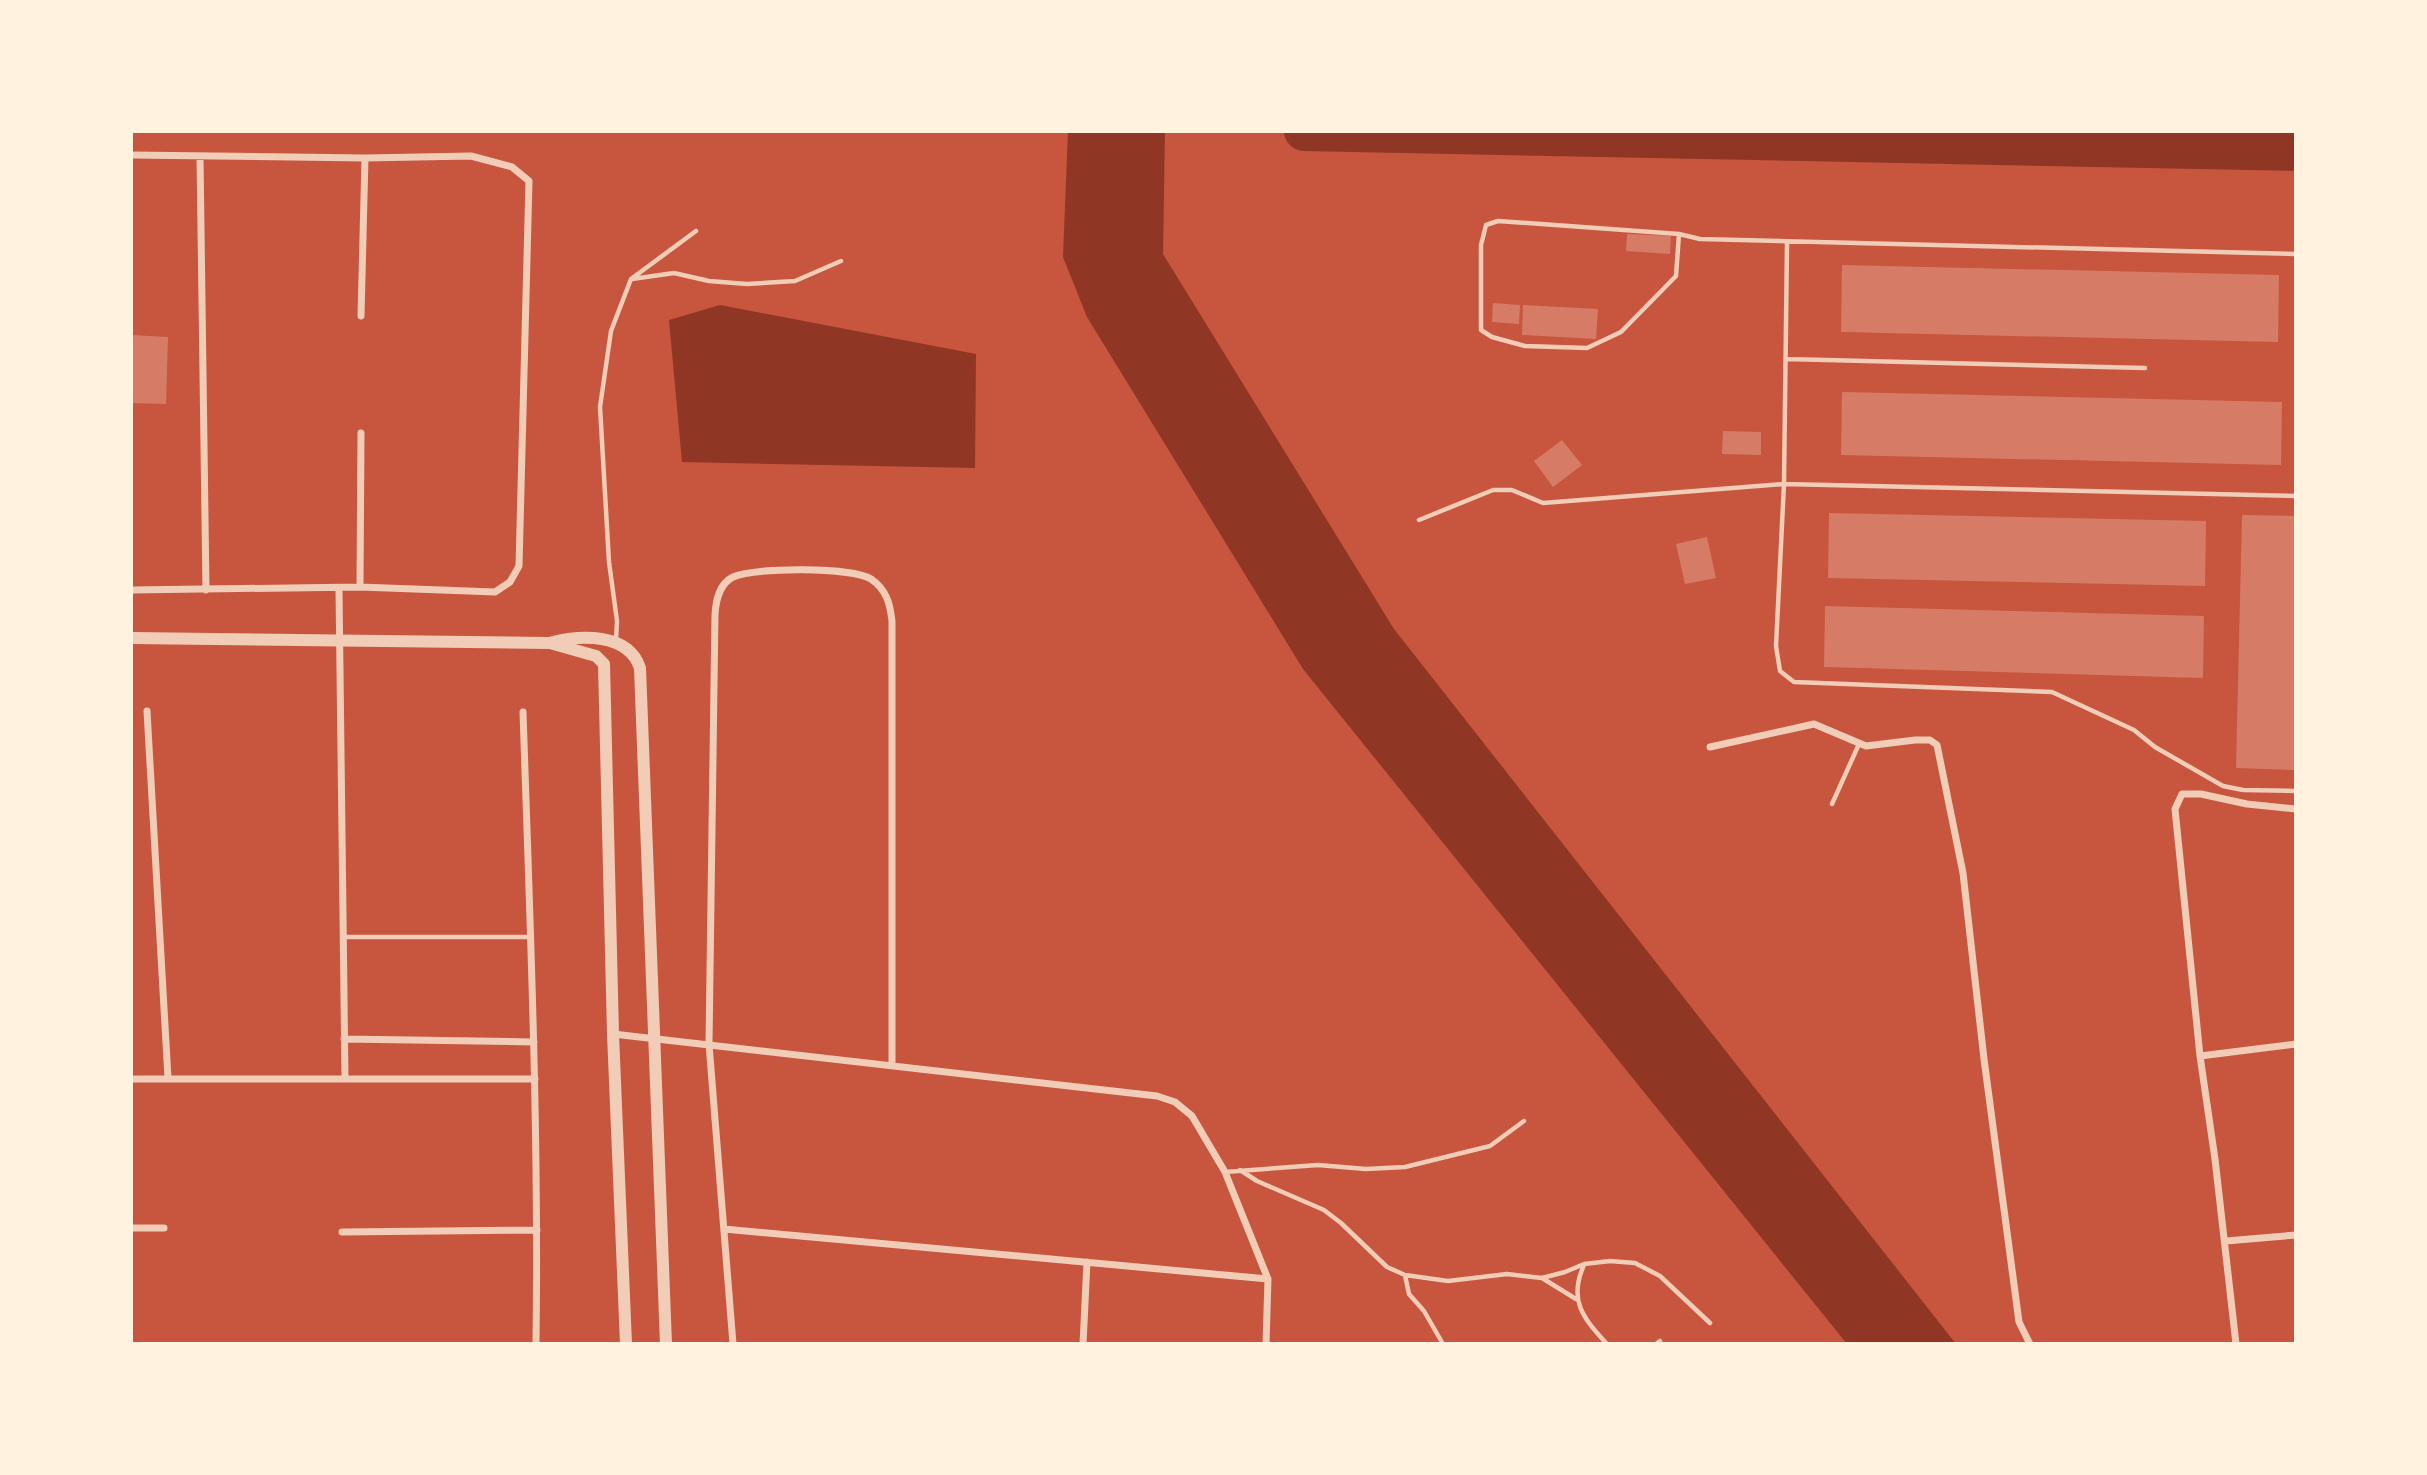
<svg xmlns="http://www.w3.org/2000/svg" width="2427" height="1475" viewBox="0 0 2427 1475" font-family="Bitter,serif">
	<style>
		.water { fill: #8f3625 }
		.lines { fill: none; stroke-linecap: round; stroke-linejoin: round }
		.river { stroke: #8f3625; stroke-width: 40 }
		.building { fill: #d67c66 }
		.service { stroke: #f1ccb7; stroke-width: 4.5 }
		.minor { stroke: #f1ccb7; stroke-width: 7 }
		.tertiary { stroke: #f1ccb7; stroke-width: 12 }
	</style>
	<rect width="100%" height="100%" fill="#c8553d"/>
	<path class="water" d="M1068 131H1165L1163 254 1394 629 1956 1344H1847L1303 669 1087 317 1063 257Z
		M720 305 976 354 975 468 682 462 669 320Z"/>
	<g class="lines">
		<path class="river" d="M1304 131 2296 151"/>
	</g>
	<path class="building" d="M1627 234 1671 236 1670 254 1626 251Z
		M1842 265 2279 275 2278 342 1841 332Z
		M1493 303 1520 305 1519 324 1492 322Z
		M1523 305 1598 309 1596 339 1522 335Z
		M131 335 168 337 166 404 131 403Z
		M1842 392 2282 402 2281 465 1841 455Z
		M1723 431 1761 432V455L1722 454Z
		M1562 440 1582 465 1553 487 1534 461Z
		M1829 513 2206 521 2205 586 1828 578Z
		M2242 515 2296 516V770L2236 768Z
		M1707 537 1716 578 1685 584 1676 544Z
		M1825 606 2204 616 2203 678 1824 667Z"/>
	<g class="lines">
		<path class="service" d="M1679 234 1676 276 1621 332 1587 348 1525 346 1492 337 1481 330V245L1486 225 1498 221 1679 234 1700 239 2296 254
			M1787 243 1784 484 1776 646 1780 671 1794 682 2052 692 2134 730 2155 747 2223 786 2243 790 2296 791
			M632 279 674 273 709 281 747 284 795 281 841 261
			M1786 359 2145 368
			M1419 520 1493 490H1512L1543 503 1784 484 2296 496
			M616 641 617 621 609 562 600 407 611 331 631 279 696 231
			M1832 804 1859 744
			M343 937H530
			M1240 1170 1257 1181 1324 1210 1341 1223 1387 1267 1405 1275 1448 1281 1507 1274 1542 1278 1565 1272 1584 1264 1610 1261 1635 1263 1660 1276 1710 1323
			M1225 1172 1318 1165 1366 1169 1405 1167 1490 1146 1524 1121
			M1584 1265C1568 1300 1583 1318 1607 1344
			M1405 1275 1409 1294 1424 1311 1443 1344
			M1542 1278 1576 1299
			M1656 1344 1660 1341"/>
		<path class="minor" d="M131 155 365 158 471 156 512 167 529 181 519 566 510 582 495 592 360 587 131 590
			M200 156 206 590
			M361 316 365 158
			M360 587 361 433
			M339 589 345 1078
			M147 711 168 1078
			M523 712C530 922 539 1133 536 1344
			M1710 747 1814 724 1866 746 1915 740H1930L1937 745 1963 873 1984 1059 2019 1322 2030 1344
			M613 1034 1157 1096 1175 1102 1192 1116 1225 1172 1268 1279 1266 1344
			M344 1039 534 1042
			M2200 1056 2296 1044
			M131 1079H535
			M131 1228H164
			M724 1229 1268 1279
			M342 1232 537 1230
			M2226 1241 2296 1235
			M733 1344 709 1044 715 614C716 600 719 584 733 577 754 567 852 567 871 579 887 590 890 604 892 621V1064
			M1083 1344 1087 1262
			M2236 1344 2215 1159 2200 1056 2175 809 2182 794H2201L2247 804 2296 809"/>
		<path class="tertiary" d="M131 638 549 643C580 635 628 632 640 668L666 1344
			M550 643 596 656 604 664 613 1034 626 1344"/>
	</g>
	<rect width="2427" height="1475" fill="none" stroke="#fff3e0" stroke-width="266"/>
</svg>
